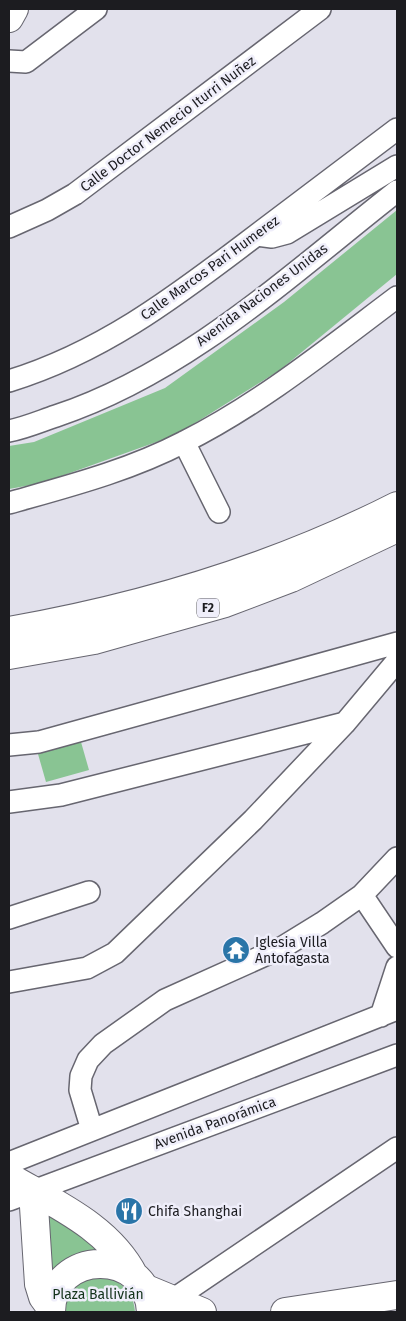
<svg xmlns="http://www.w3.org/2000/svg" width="406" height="1321" viewBox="0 0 406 1321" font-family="'Fira Sans',sans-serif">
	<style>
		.green { fill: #89c493 }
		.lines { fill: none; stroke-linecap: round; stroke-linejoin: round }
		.minor-casing { stroke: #676670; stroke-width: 24 }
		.major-casing { stroke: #676670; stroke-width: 30 }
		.highway-casing { stroke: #676670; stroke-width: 30 }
		.minor { stroke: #fff; stroke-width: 21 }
		.major { stroke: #fff; stroke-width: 28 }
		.highway { stroke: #fff; stroke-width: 28 }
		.labels { text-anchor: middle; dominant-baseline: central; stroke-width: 5; stroke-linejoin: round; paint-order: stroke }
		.shield { fill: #efeefa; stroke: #5b5b61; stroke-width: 1 }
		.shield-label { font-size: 12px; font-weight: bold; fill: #1c1c20 }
		.street-label { font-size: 14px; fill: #1c1c20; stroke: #efeefa }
		.poi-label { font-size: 14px; fill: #1c1c20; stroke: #efeefa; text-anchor: start }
		.park-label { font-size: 14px; fill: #13321a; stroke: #efeefa }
	</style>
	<rect width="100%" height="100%" fill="#e2e1ec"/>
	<path class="green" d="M397 210V274L280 370 176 435 42 483 9 489V446L34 442 165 388 284 302Z
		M81 742 89 770 46 782 38 754Z
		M50 1210 116 1251 46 1292 40 1229Z
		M109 1277C124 1285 134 1294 135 1312H61L62 1301 80 1279Z"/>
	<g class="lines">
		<g class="minor-casing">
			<path id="minor" d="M9 61 26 62 96 9
				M9 227 47 210 75 194 320 9
				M257 235 272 237 287 233 397 166
				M9 381C100 353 171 300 246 243 297 205 347 167 397 129
				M9 431C25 428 41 421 56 416 186 373 291 274 397 191
				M184 442 219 512
				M9 503C69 486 128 471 184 442 260 404 329 348 397 297
				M9 745 39 742 397 643
				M9 802 61 795 345 723
				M362 895 397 947
				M9 918 89 892
				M9 982 87 968 115 953 253 820 345 723 397 661
				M381 1016 397 967
				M92 1130 80 1090 81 1076 88 1060 103 1044 165 1000 283 947 322 923 362 895 397 858
				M9 1163 397 1009
				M9 1200 397 1055
				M174 1299 397 1148"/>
		</g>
		<g class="major-casing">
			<path id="major" d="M9 18 14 9
				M9 1177C55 1204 109 1227 134 1276
				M33 1191 39 1284 43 1297 51 1308
				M144 1288 202 1312
				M51 1312C51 1249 148 1247 151 1312
				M285 1312 397 1295"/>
		</g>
		<g class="highway-casing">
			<path id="highway" d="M9 631C145 607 273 569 397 506
				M9 655 94 640 225 603 291 578 397 528"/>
		</g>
		<use href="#minor" class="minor"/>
		<use href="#major" class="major"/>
		<use href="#highway" class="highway"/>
	</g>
	<defs>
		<g id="temple-disc" transform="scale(1.4375)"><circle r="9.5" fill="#2a75a8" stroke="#efeefa"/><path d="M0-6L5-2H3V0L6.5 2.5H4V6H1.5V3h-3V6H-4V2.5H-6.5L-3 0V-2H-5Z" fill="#fff"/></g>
		<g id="restaurant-disc" transform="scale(1.4375)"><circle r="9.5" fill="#2a75a8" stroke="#efeefa"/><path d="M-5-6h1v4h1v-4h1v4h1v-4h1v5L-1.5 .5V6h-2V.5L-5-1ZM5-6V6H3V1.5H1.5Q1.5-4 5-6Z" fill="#fff"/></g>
	</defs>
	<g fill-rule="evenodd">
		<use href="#temple-disc" x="236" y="950"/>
		<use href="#restaurant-disc" x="129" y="1211"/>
	</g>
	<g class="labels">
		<rect class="shield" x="197" y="598.5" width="22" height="19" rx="4"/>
		<g class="shield-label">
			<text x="208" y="608">F2</text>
		</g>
		<g class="street-label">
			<text transform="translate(168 124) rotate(-37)">Calle Doctor Nemecio Iturri Nuñez</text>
			<text transform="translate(210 268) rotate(-36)">Calle Marcos Pari Humerez</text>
			<text transform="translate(262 295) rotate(-37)">Avenida Naciones Unidas</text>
			<text transform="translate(215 1123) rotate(-20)">Avenida Panorámica</text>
		</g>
		<g class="poi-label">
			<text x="255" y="942">Iglesia Villa<tspan x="255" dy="16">Antofagasta</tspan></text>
			<text x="148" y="1211">Chifa Shanghai</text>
		</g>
		<g class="park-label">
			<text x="98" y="1294">Plaza Ballivián</text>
		</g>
	</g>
	<rect width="406" height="1321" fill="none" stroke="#1c1c20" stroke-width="20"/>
</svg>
